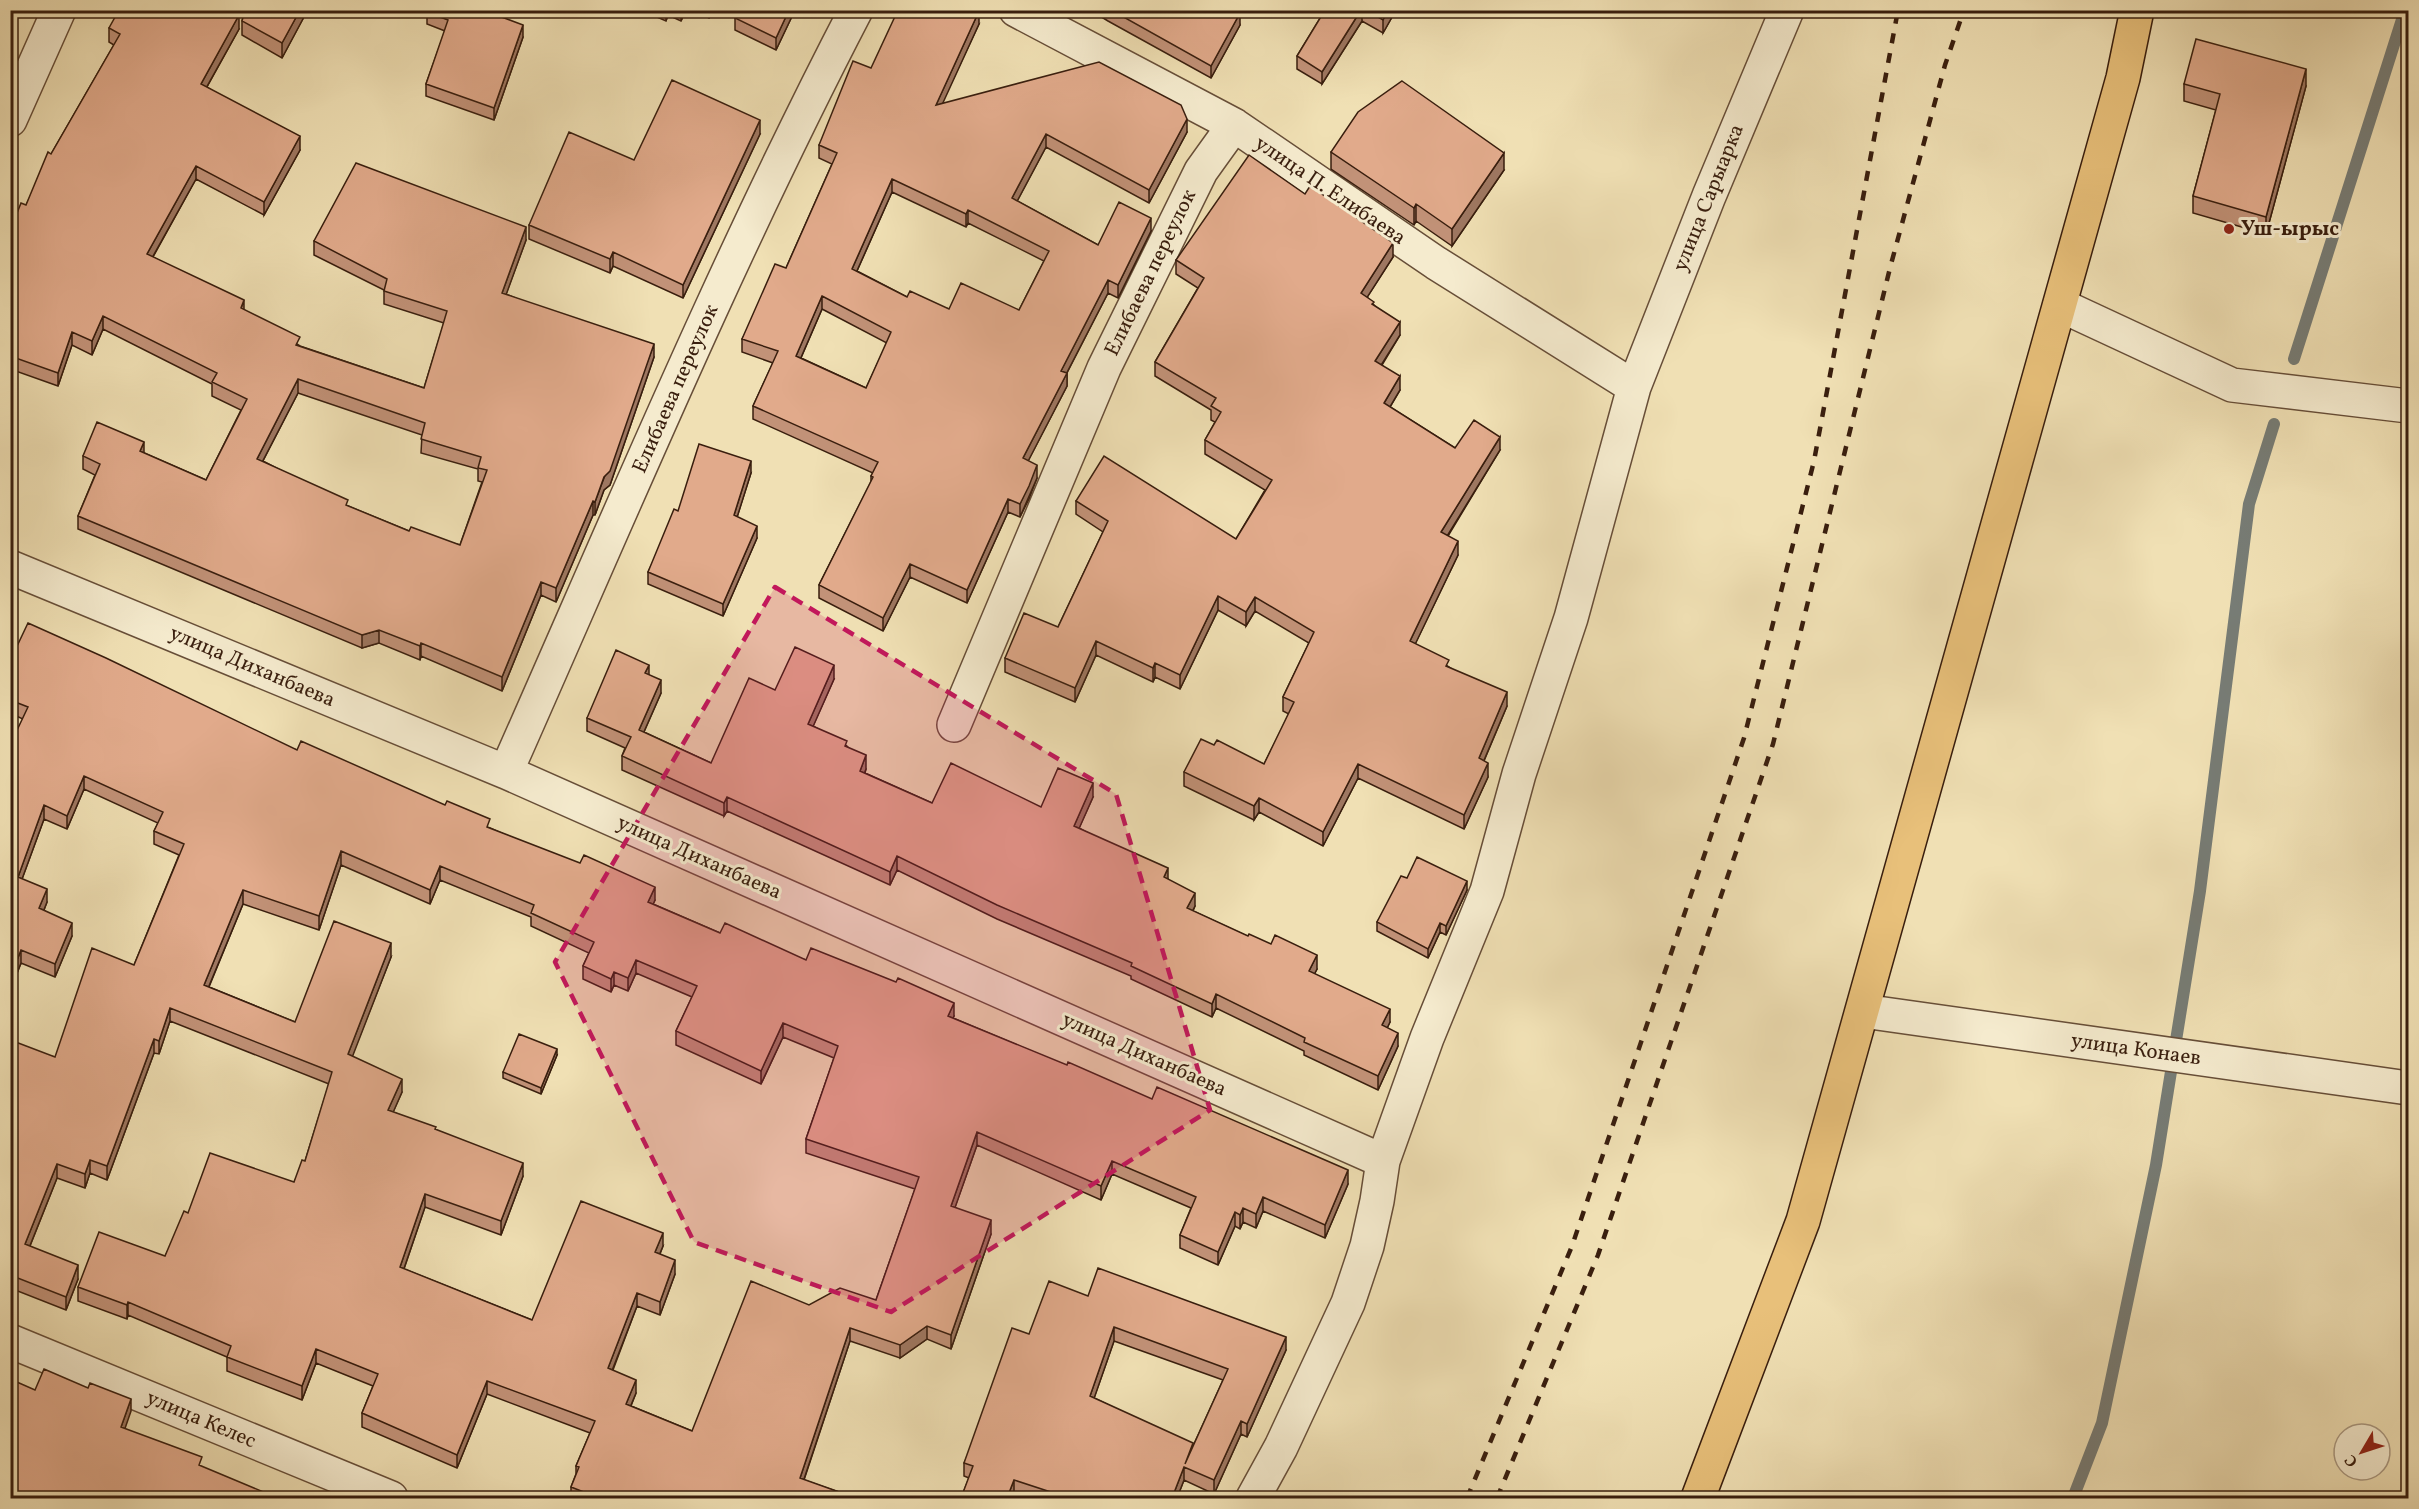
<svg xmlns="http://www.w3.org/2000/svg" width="2419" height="1509" viewBox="0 0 2419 1509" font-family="Vollkorn,serif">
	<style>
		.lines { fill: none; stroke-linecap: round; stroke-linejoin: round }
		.stream { stroke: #777c75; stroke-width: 12 }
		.minor-casing { stroke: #674e38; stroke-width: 36 }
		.major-casing { stroke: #391e0e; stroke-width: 36 }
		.minor { stroke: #f5ebce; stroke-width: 33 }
		.major { stroke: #e8c07a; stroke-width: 33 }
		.rail { stroke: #391e0e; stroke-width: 4.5; stroke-dasharray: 10 10; stroke-linecap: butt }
		.wall { fill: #c29278; stroke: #391e0e; stroke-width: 1.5; fill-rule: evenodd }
		.shaded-wall { fill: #9e7761; stroke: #391e0e; stroke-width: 1.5 }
		.building { fill: #e1aa8b; stroke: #391e0e; stroke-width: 1.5; fill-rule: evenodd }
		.marked { fill: #c2185b; fill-opacity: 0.2; stroke: #c2185b; stroke-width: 4.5; stroke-dasharray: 12 8; stroke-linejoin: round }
		.poi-dot { fill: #8f2418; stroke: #f5ebce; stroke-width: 2 }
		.labels { text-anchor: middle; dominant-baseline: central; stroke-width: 6; stroke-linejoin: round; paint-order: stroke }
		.street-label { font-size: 21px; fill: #391e0e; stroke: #f5ebce }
		.poi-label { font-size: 21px; font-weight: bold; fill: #391e0e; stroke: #f5ebce; text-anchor: start }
	</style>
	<rect width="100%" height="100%" fill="#f0e0b4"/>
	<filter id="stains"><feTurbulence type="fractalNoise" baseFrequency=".00333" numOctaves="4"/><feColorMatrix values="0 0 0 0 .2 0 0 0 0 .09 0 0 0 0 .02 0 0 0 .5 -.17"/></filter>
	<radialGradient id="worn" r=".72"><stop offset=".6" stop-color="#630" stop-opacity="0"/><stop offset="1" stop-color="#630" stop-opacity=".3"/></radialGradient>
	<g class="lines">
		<path class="stream" d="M2294 359 2405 10
			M2073 1498 2102 1423 2156 1165 2200 891 2249 504 2274 424"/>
		<g class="minor-casing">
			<path id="minor" d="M1016 10 1234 125 1436 263 1634 387
				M10 120 59 10
				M2060 305 2232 385 2408 406
				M10 567 506 772 1383 1161
				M954 725 1104 368 1201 171 1234 125
				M506 772C619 517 727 258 856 10
				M1863 1011 2408 1088
				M10 1341 391 1498
				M1253 1498 1281 1447 1348 1303 1367 1246 1377 1201 1383 1161 1427 1038 1487 891 1519 774 1571 618 1634 387 1709 196 1787 10"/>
		</g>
		<g class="major-casing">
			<path id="major" d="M1698 1498 1803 1221 2123 78 2137 10"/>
		</g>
		<use href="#minor" class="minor"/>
		<use href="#major" class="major"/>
		<path class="rail" d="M1467 1498 1572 1246 1744 738 1814 461 1898 10
			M1497 1498 1598 1255 1773 744 1890 268 1945 65 1964 10"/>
	</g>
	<path class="wall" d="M245 10H307L305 15 282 58 242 35V21Z
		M641 10H686L681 21 668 15 666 21Z
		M694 10H713L709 18Z
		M740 10H795L776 50 735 30V18Z
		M1090 10H1235L1240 25 1211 78 1108 21Z
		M1325 10H1396L1383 33 1362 21 1322 84 1297 69V56Z
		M427 12 523 37 494 120 426 96V84L445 31 427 24Z
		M979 24 942 103 1187 132 1149 203 1046 147 1017 201 1098 245 1151 231 1118 298 1108 293 1067 373V386L1028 461 1037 478 1029 499 1020 517 1008 512 967 603 910 577 883 631 819 598V585L871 482V476L873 473 753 419V406L773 363 742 352V339L786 268 832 164 819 158V145L871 68ZM892 192 966 227 968 223 1044 261 1019 310 949 309 907 297 857 271ZM822 309 887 343 866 388 801 358Z
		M109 28 239 29 207 87 300 150 264 215 196 179 153 257 244 310 300 346 424 388 444 323 384 304V290L314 255V241L526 240 506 294 654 357 610 485 604 490 595 515H593L556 602 541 595 502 691 421 656 420 660 379 643 362 648 78 529V516L95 475 83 469V456L144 453 206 480 241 410 212 396V384L103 329 92 355 72 345 58 386 10 369V231L26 205 51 154 114 45 109 42ZM298 393 422 435 421 453 478 469V481L482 482 460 545 409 531 348 506 263 461Z
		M2184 84 2306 86 2266 234 2193 213V196L2216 110 2184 101Z
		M760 134 683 298 613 266 610 273 529 239V225L634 160Z
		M1331 152 1504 170 1452 246 1416 221 1414 225 1331 169Z
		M1393 257 1367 297 1400 335 1382 365 1400 390 1390 407 1455 448 1500 450 1448 536 1458 555 1415 644 1507 706 1484 761 1488 777 1464 829 1358 778 1323 846 1259 812 1254 820 1184 786V772L1214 745 1264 764 1289 714 1283 711V697L1309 643 1255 611 1246 626 1218 610 1180 689 1155 677 1153 682 1096 655 1075 702 1005 672V658L1058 627 1103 532 1076 514V501L1236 539 1265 490 1205 454V440L1215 422 1211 420V410L1155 376V362L1198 288 1176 274V260Z
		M751 473 737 517 757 538 723 616 648 584V572L678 511Z
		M10 661 297 750 490 828 655 900 653 904 720 933 806 960 954 1016 953 1018 1348 1184 1325 1238 1263 1211 1256 1228 1243 1222 1240 1229 1235 1226 1218 1265 1180 1248V1235L1191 1208 1112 1174 1101 1200 977 1145 955 1207 991 1234 951 1349 927 1339 900 1358 850 1341 804 1480 856 1498H571V1487L576 1474V1466L590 1433 487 1394 457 1468 362 1427V1413L373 1386 316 1363 302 1400 227 1371V1357L128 1315 127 1319 78 1301V1287L165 1256 188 1213 294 1182 305 1161 329 1084 170 1021 159 1054 154 1053 107 1180 90 1173 85 1188 57 1178 30 1246 78 1279 66 1310 10 1288V1047L55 1057 134 965 179 855 154 844V831L158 823 84 789 67 829 44 819 22 879 47 902 44 910 72 936 55 977 21 963 10 991V745L23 719 10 713ZM341 865 430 904 440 880 531 917V926L589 953 583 966V979L611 992 614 985 628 991 636 973 692 997 676 1031V1045L761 1084 783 1037 834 1058 806 1139V1153L915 1189 876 1300 809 1305 692 1431 631 1406 636 1393 613 1370 637 1306 660 1315 675 1274 660 1254 663 1246 532 1320 404 1269 425 1207 501 1235 523 1176 436 1130 393 1112 402 1092 352 1056 391 957 295 1022 209 987 243 904 319 930Z
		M649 675 661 693 644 732 711 763 775 690 834 679 813 726 847 746 866 769 865 773 932 803 1041 807 1093 797 1079 828 1168 879 1195 906 1193 911 1317 969 1314 974 1390 1022 1387 1028 1398 1046 1378 1090 1304 1055V1051L1216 1008 1212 1017 1131 979V976L997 919 897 870 890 885 727 811 724 816 622 770V756L625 748 587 731V718Z
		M1407 878 1467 890 1446 935 1440 932 1428 958 1377 931V922Z
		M557 1055 541 1094 503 1078V1072Z
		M1088 1296 1286 1350 1247 1437 1241 1434 1214 1494 1184 1480 1177 1498H1030L1014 1493 1012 1498H961L969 1478 964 1476V1463L1029 1334ZM1114 1341 1223 1380 1193 1446 1094 1398Z"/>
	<path class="shaded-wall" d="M300 10H307L305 15 282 58V43Z
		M666 10H668V15L666 21Z
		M681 10H686L681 21Z
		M709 10H713L709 18Z
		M789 10H795L776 50V38Z
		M1361 10H1362V21L1322 84V72Z
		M1388 10H1396L1383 33V20Z
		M979 11V24L936 118V105Z
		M1240 13V25L1211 78V66Z
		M239 15V29L201 97V84Z
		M523 25V37L494 120V108Z
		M2306 69V86L2266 234V217Z
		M1187 119V132L1149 203V190Z
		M760 120V134L683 298V285Z
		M1046 134V147L1012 211V198Z
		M300 136V150L264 215V202Z
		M1504 153V170L1452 246V229Z
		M196 166V179L147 267V254Z
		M892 179V192L852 282V269Z
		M1416 204V221L1414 225V208Z
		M968 210V223L966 227V214Z
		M1151 218V231L1118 298V285Z
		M526 227V240L502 306V293Z
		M1393 243V257L1361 307V293Z
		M613 252V266L610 273V259Z
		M1108 280V293L1061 384V371Z
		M822 296V309L796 369V356Z
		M244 300V313L241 308Z
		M103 316V329L92 355V341Z
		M1400 322V335L1375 375V361Z
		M72 332V345L58 386V373Z
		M654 344V357L610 485 604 490 595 515V502Z
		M1067 373V386L1023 471V458Z
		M1400 376V390L1384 417V403Z
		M298 379V393L257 472V459Z
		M1500 437V450L1441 546V532Z
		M144 442V455L140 451Z
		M751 461V473L734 527V515Z
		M1037 465V478L1020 517V504Z
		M1008 499V512L967 603V590Z
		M593 501V515L556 602V588Z
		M757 526V538L723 616V604Z
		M1458 541V555L1410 655V641Z
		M910 564V577L883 631V618Z
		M541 582V595L502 691V677Z
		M1218 596V610L1180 689V675Z
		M1255 597V611L1246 626V612Z
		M379 630V643L362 648V635Z
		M1096 641V655L1075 702V688Z
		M421 643V656L420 660V646Z
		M1155 663V677L1153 682V668Z
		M649 665V678L645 673Z
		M834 665V679L808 738V724Z
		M661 680V693L639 743V730Z
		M1507 692V706L1479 772V758Z
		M866 755V769L860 784V771Z
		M1488 763V777L1464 829V815Z
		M1358 764V778L1323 846V832Z
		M84 776V789L67 829V816Z
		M1093 783V797L1074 840V826Z
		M727 797V811L724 816V803Z
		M1259 798V812L1254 820V806Z
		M44 805V819L18 890V877Z
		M341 851V865L319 930V916Z
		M897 856V870L890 885V872Z
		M440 866V880L430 904V890Z
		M1168 868V882L1164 877Z
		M1467 881V890L1446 935V926Z
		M655 887V900L648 916V902Z
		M47 889V902L39 922V908Z
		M243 890V904L204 998V985Z
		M1195 893V906L1187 922V908Z
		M72 923V936L55 977V964Z
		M1440 923V932L1428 958V949Z
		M391 943V957L348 1068V1054Z
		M21 950V963L10 991V978Z
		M1317 955V969L1309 985V971Z
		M636 960V973L628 991V978Z
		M614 972V985L611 992V979Z
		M1216 994V1008L1212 1017V1004Z
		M954 1003V1016L948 1029V1016Z
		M170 1008V1021L159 1054V1041Z
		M1390 1009V1022L1382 1039V1025Z
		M783 1023V1037L761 1084V1071Z
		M1398 1033V1046L1378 1090V1076Z
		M154 1039V1053L107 1180V1166Z
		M557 1049V1055L541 1094V1088Z
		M402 1079V1092L388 1124V1110Z
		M977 1132V1145L951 1219V1206Z
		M90 1160V1173L85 1188V1174Z
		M1112 1161V1174L1101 1200V1186Z
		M523 1163V1176L501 1235V1221Z
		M57 1164V1178L25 1258V1244Z
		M1348 1170V1184L1325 1238V1225Z
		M425 1194V1207L400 1280V1267Z
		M1263 1197V1211L1256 1228V1214Z
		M1243 1208V1222L1240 1229V1215Z
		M1235 1212V1226L1218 1265V1252Z
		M991 1220V1234L951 1349V1335Z
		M663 1233V1246L655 1265V1252Z
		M675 1260V1274L660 1315V1302Z
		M78 1265V1279L66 1310V1297Z
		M637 1293V1306L608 1381V1368Z
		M128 1302V1315L127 1319V1305Z
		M927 1326V1339L900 1358V1345Z
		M1114 1327V1341L1090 1410V1396Z
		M850 1328V1341L800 1491V1478Z
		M1286 1337V1350L1247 1437V1424Z
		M316 1349V1363L302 1400V1386Z
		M636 1380V1393L626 1417V1404Z
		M487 1381V1394L457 1468V1455Z
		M131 1399V1411L121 1440V1427Z
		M1241 1421V1434L1214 1494V1480Z
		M1184 1467V1480L1177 1498H1172Z
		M1014 1480V1493L1012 1498H1007Z"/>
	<path class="building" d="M119 10H231L239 15 201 84 300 136 264 202 196 166 147 254 244 300 241 308 300 337 296 345 424 388 447 311 384 291 387 279 314 241 356 163 526 227 502 293 654 344 610 471 604 477 595 502 593 501 556 588 541 582 502 677 421 643 420 646 379 630 362 635 78 516 100 464 83 456 97 422 144 442 140 451 206 480 247 399 212 382 217 373 103 316 92 341 72 332 58 373 10 356V231L21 203 26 205 48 152 51 154 120 34 109 28ZM298 379 425 423 421 439 481 457 478 468 487 470 460 545 411 527 409 531 346 505 348 500 257 459Z
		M245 10H300L282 43 242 21Z
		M428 10H483L523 25 494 108 426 84 448 20 427 12Z
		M740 10H789L776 38 735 18Z
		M898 10 979 11 936 105 1099 62 1181 105 1187 119 1149 190 1046 134 1012 198 1098 245 1119 202 1151 218 1118 285 1108 280 1061 371 1067 373 1023 458 1037 465 1029 486 1020 504 1008 499 967 590 910 564 883 618 819 585 873 477 871 476 878 462 753 406 778 351 742 339 775 264 786 268 837 153 819 145 853 61 871 68ZM892 179 966 214 968 210 1049 251 1019 310 961 283 949 309 910 291 907 297 852 269ZM822 296 891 332 866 388 796 356Z
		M1111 10H1235L1240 13 1211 66Z
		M1325 10H1361L1322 72 1297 56Z
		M1366 10H1388L1383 20Z
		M2196 39 2306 69 2266 217 2193 196 2220 94 2184 84Z
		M672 80 760 120 683 285 613 252 610 259 529 225 569 132 634 160Z
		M1402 81 1504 153 1452 229 1416 204 1414 208 1331 152 1358 112Z
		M1249 155 1305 194 1310 186 1393 243 1361 293 1374 302 1372 304 1400 322 1375 361 1400 376 1384 403 1455 448 1474 420 1500 437 1441 532 1458 541 1410 641 1449 660 1446 666 1507 692 1479 758 1488 763 1464 815 1358 764 1323 832 1259 798 1254 806 1184 772 1201 739 1214 745 1217 740 1264 764 1294 702 1283 697 1314 632 1255 597 1246 612 1218 596 1180 675 1155 663 1153 668 1096 641 1075 688 1005 658 1024 613 1058 627 1108 521 1076 501 1104 456 1236 539 1272 480 1205 440 1221 412 1211 406 1216 398 1155 362 1204 278 1176 260Z
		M699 444 751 461 734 515 757 526 723 604 648 572 674 509 678 511Z
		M28 623 106 658 297 750 301 741 445 805 447 801 490 819 487 827 580 863 584 855 655 887 648 902 720 933 725 923 806 960 811 948 896 982 898 978 954 1003 948 1016 1067 1065 1068 1062 1152 1099 1157 1087 1348 1170 1325 1225 1263 1197 1256 1214 1243 1208 1240 1215 1235 1212 1218 1252 1180 1235 1196 1197 1112 1161 1101 1186 977 1132 951 1206 991 1220 951 1335 927 1326 900 1345 850 1328 800 1478 856 1498H599L571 1487 579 1467 576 1466 595 1421 487 1381 457 1455 362 1413 378 1374 316 1349 302 1386 227 1357 231 1346 128 1302 127 1305 78 1287 99 1232 165 1256 184 1211 188 1213 210 1153 294 1182 302 1160 305 1161 332 1072 170 1008 159 1041 154 1039 107 1166 90 1160 85 1174 57 1164 25 1244 78 1265 66 1297 10 1275V1047L13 1041 55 1057 92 948 134 965 184 844 154 831 163 812 84 776 67 816 44 805 18 877 47 889 39 908 72 923 55 964 21 950 10 978V745L28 707 10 700V661ZM341 851 430 890 440 866 534 905 531 913 594 942 583 966 611 979 614 972 628 978 636 960 697 986 676 1031 761 1071 783 1023 838 1046 806 1139 919 1177 876 1300 840 1288 809 1305 751 1281 692 1431 626 1404 636 1380 608 1368 637 1293 660 1302 675 1260 655 1252 663 1233 581 1201 532 1320 400 1267 425 1194 501 1221 523 1163 435 1129 436 1127 388 1110 402 1079 348 1054 391 943 334 921 295 1022 204 985 243 890 319 916Z
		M795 647 834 665 808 724 847 741 845 746 866 755 860 771 932 803 951 763 1041 807 1058 768 1093 783 1074 826 1168 868 1164 877 1195 893 1187 908 1248 936 1249 934 1271 944 1275 935 1317 955 1309 971 1390 1009 1382 1025 1398 1033 1378 1076 1304 1042 1305 1038 1216 994 1212 1004 1131 966 1132 963 997 905 897 856 890 872 727 797 724 803 622 756 631 737 587 718 616 650 649 665 645 673 661 680 639 730 711 763 749 678 775 690Z
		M1417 857 1467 881 1446 926 1440 923 1428 949 1377 922 1401 876 1407 878Z
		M519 1034 557 1049 541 1088 503 1072Z
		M1098 1268 1286 1337 1247 1424 1241 1421 1214 1480 1184 1467 1172 1498H1069L1014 1480 1007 1498H961L973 1466 964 1463 1012 1328 1029 1334 1049 1281 1088 1296ZM1114 1327 1228 1369 1185 1464 1193 1443 1090 1396Z
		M44 1369 88 1388 90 1383 131 1399 121 1427 202 1457 199 1465 273 1496 271 1498H10V1379L35 1390Z"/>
	<path class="marked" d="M775 587 1116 794 1210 1110 891 1312 694 1242 555 962Z"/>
	<circle class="poi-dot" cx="2229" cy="229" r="6"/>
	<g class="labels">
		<g class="street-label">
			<text transform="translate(1330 191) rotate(34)">улица П. Елибаева</text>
			<text transform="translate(1709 198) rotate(-68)">улица Сарыарка</text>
			<text transform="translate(1151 273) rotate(-64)">Елибаева переулок</text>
			<text transform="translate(676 389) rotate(-66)">Елибаева переулок</text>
			<text transform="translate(252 667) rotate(23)">улица Диханбаева</text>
			<text transform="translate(699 858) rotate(24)">улица Диханбаева</text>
			<text transform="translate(2136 1050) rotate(8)">улица Конаев</text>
			<text transform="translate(1144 1055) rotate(24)">улица Диханбаева</text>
			<text transform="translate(201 1420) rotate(23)">улица Келес</text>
		</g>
		<g class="poi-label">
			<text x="2241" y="229">Уш-ырыс</text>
		</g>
	</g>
	<rect width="2419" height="1509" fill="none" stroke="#f0e0b4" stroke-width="36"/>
	<rect x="12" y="12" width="2395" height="1485" fill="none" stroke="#391e0e" stroke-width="3"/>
	<rect x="18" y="18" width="2383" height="1473" fill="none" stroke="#391e0e" stroke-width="1.5"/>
	<g transform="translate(2362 1452) rotate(231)"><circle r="28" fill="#f5ebce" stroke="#aa9981" stroke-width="1.5"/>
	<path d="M0-4.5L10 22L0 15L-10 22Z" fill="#8f2418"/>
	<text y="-9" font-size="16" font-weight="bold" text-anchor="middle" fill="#391e0e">С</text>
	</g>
	<rect width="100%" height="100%" filter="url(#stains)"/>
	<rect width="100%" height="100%" fill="url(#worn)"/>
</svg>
